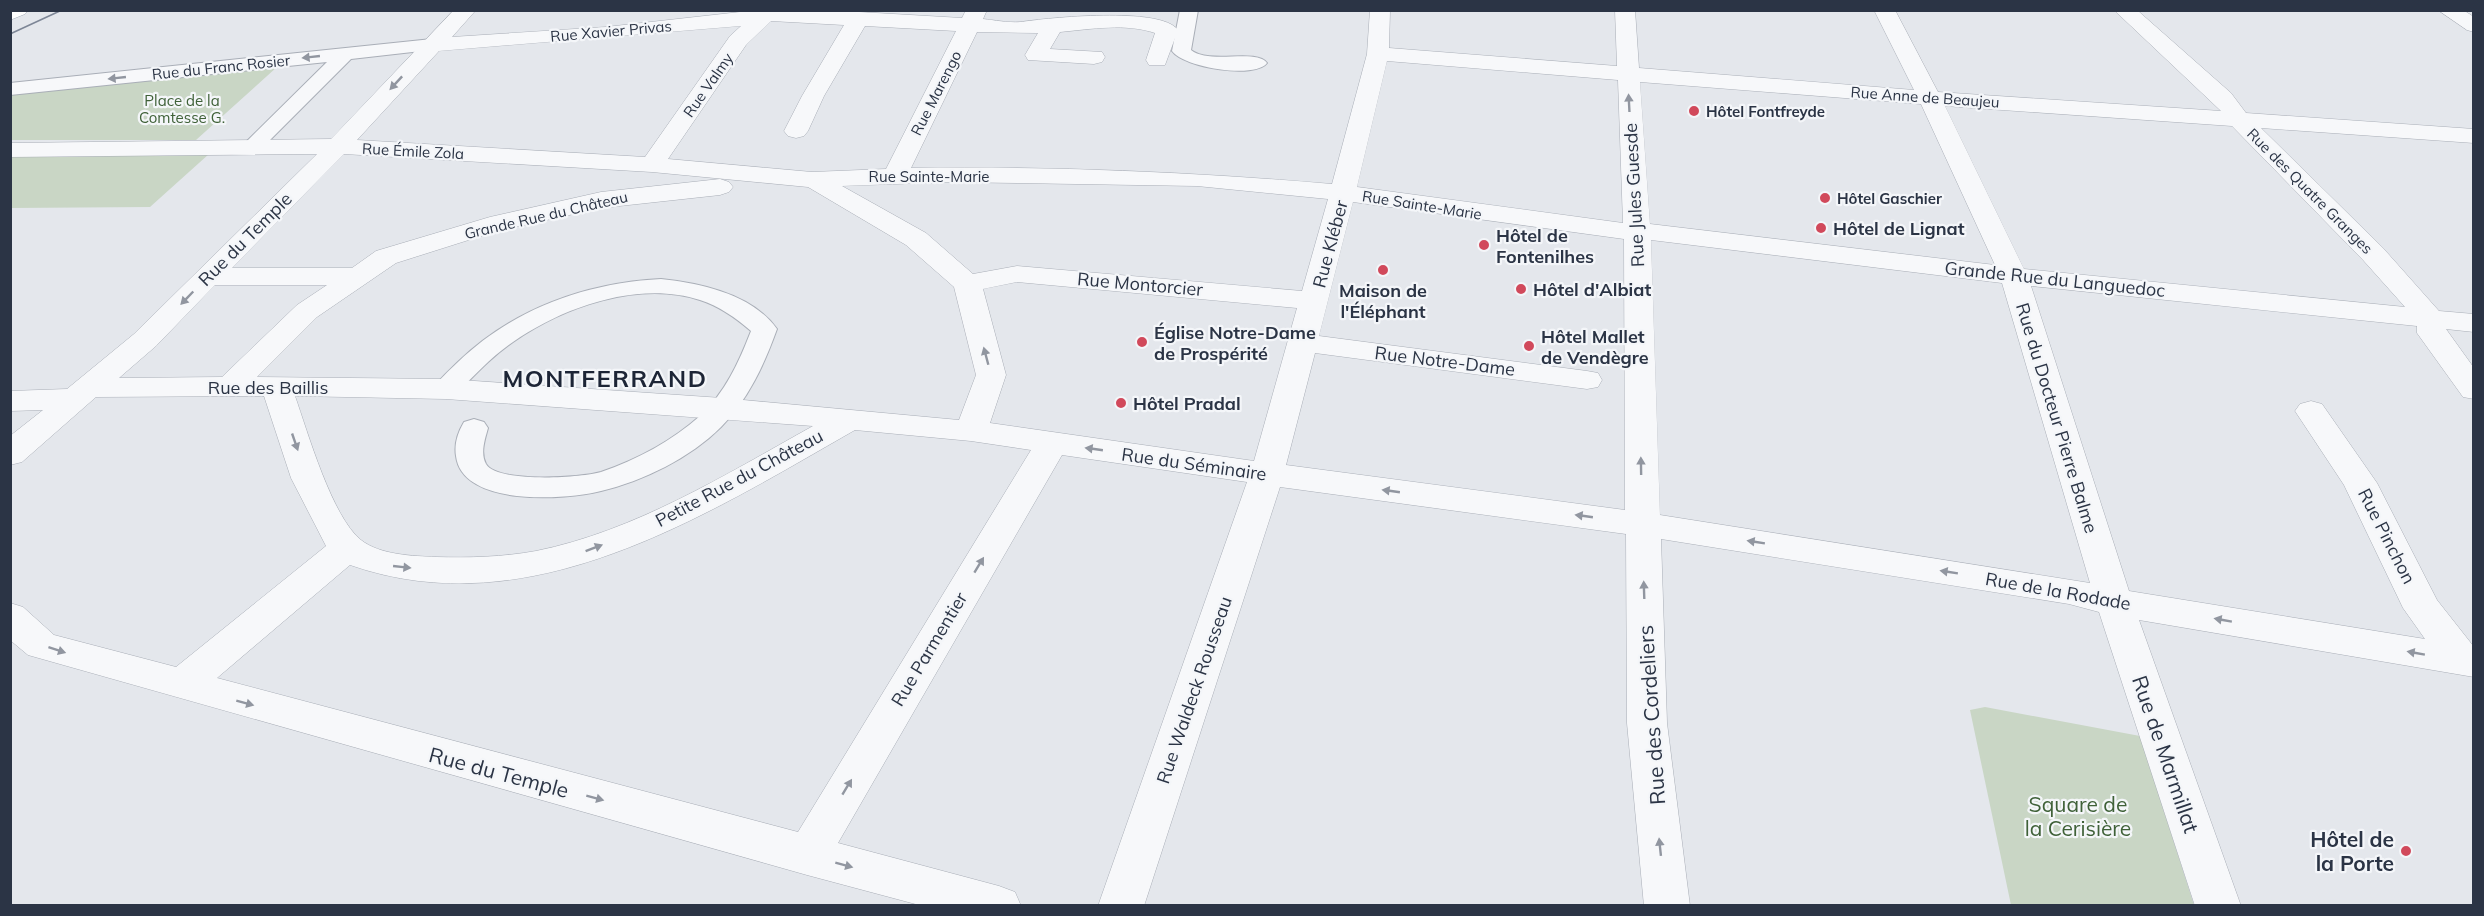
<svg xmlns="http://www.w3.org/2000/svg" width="2484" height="916" viewBox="0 0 2484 916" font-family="Mulish,sans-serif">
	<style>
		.green { fill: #c9d6c5 }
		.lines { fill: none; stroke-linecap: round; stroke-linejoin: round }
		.lane-casing { stroke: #a9aeb7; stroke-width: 2 }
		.street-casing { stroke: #a9aeb7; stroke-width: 1 }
		.primary-casing { stroke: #a3abb8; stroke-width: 1 }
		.lane { fill: #f7f8fa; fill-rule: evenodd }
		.street { fill: #f7f8fa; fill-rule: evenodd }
		.primary { fill: #fff; fill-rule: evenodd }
		.tram { stroke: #7d8696; stroke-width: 1.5 }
		.oneway { fill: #9196a0 }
		.poi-dot { fill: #d1495b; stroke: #f4f6f9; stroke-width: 2 }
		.labels { text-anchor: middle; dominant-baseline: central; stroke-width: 4.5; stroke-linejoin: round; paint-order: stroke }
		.far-street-label { font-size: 15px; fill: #2b3445; stroke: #f4f6f9 }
		.far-park-label { font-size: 15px; fill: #3f6138; stroke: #f4f6f9 }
		.far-poi-label { font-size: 15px; font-weight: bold; fill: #2b3445; stroke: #f4f6f9; text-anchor: start }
		.street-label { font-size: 18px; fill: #2b3445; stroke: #f4f6f9 }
		.poi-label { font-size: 18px; font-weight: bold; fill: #2b3445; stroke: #f4f6f9; text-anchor: start }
		.near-street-label { font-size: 21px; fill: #2b3445; stroke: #f4f6f9 }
		.near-park-label { font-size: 21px; fill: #3f6138; stroke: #f4f6f9 }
		.near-poi-label { font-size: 21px; font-weight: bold; fill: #2b3445; stroke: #f4f6f9; text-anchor: end }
		.district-label { font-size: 24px; font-weight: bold; letter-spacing: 1.5px; fill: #1d2536; stroke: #f4f6f9 }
	</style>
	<rect width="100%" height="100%" fill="#e4e7ec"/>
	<path class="green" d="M277 67 196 140H11V93Z
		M209 154 150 207 11 208 10 156Z
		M1985 707 2140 736 2194 905H2011L1970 710Z"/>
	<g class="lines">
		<g class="lane-casing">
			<path id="lane" d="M1180 10H1198L1191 50C1210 65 1256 48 1267 63 1256 79 1184 68 1172 51Z
				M432 39 439 41 441 45 439 49 351 59 260 150H246L242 146 246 142 327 62 10 95V83Z
				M661 279C700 283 752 294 777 329 764 365 748 400 721 427 690 458 643 481 601 491 566 500 462 507 456 456 454 444 458 432 464 422L474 419 484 422 488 428C485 439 480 453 486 464 497 483 581 478 601 472 636 460 672 441 700 416 725 393 739 362 751 331 736 318 719 306 700 300 639 280 563 307 513 342 491 357 474 376 455 395L446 397 437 395 433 389C439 379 449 371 458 362 513 309 585 283 661 279Z"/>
		</g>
		<g class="street-casing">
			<path id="street" d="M454 10H476L452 37 606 27 758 10 859 12 962 18 966 10H987L983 19C994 20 1008 23 1020 22 1048 18 1161 6 1178 30L1165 65H1149L1146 60 1155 33C1125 23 1092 29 1060 32L1050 49 1102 52 1105 57 1102 62 1094 64 1028 60 1025 55 1038 33 977 32 911 168C1053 166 1192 172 1332 184L1367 54 1370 10H1390L1389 48 1617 66 1615 10H1635L1639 68 1914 90 1874 10H1895L1938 92 2221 111 2114 10H2137L2231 93 2246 113 2474 129V143L2261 128 2383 248 2439 311 2474 314V332L2446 329 2474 368V399L2463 397 2417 333V326L2031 286 2129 591 2425 639 2403 608 2344 485 2295 411 2300 404 2311 401 2322 404 2377 483 2437 600 2474 647V677L2139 620 2241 906H2195L2099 612 2069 604 1661 539 1667 723 1690 906H1644L1627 723 1626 534 1280 487 1144 906H1098L1247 482 1062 455 838 843 999 886 1015 892 1021 906H923L807 875 28 655 10 640V603L23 607 54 635 176 667 326 546 291 478 264 396 96 397 22 462 10 465V436L43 410 10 411V391L67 389 134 334 317 154 10 157V143L331 139ZM771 21 844 25 802 96 784 131 788 136 796 138 804 136 808 131 824 96 865 26 956 31 886 169 812 172 668 159 746 45ZM741 26 730 36 645 157 357 140 439 51ZM1387 61 1618 80 1623 223 1357 187ZM1640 82 1921 104 1995 265 1650 224ZM1945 106 2232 126 2363 260 2405 307 2024 269ZM344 154 652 172 808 187 906 245 954 287 976 375 959 420 722 398 446 379 257 377 317 317 396 263 497 231 601 208 720 195 729 192 733 187 729 182 720 179 601 192 490 217 376 251 352 268H232ZM952 182 1197 186 1328 199 1302 291 1017 266 973 274 926 233 842 186ZM1353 202 1624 239 1625 510 1286 465 1315 353 1587 389 1598 387 1602 380 1598 373 1587 371 1319 336ZM1651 240 2002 283 2090 583 1660 515ZM1017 282 1297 308 1254 461 990 423 1006 375 983 289ZM215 285H327L297 305 222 377 119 378 156 346ZM295 396 446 399 813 426C725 475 635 531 536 551 503 557 469 558 436 557 413 556 380 555 361 540 332 517 308 433 295 396ZM855 430 971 441 1031 450 798 832 217 678 350 565C530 628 704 516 855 430Z
				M2438 10H2463L2474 17V32L2467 30Z"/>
		</g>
		<g class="primary-casing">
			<path id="primary" d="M10 10H28L25 14 10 20Z"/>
		</g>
		<use href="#lane" class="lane"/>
		<use href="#street" class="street"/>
		<use href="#primary" class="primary"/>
		<path class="tram" d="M10 34 62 10"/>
	</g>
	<defs><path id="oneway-solid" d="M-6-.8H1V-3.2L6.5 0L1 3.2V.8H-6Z" transform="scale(1.5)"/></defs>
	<g class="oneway">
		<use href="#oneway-solid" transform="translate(311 57) rotate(174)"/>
		<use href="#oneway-solid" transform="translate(117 78) rotate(174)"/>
		<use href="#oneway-solid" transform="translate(396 83) rotate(133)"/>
		<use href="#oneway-solid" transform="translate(1629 103) rotate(-93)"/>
		<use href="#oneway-solid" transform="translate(187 298) rotate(134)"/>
		<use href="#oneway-solid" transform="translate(986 356) rotate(-105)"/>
		<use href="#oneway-solid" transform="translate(295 442) rotate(71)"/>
		<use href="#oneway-solid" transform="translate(1094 449) rotate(-172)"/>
		<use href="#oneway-solid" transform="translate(1641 466) rotate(-91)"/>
		<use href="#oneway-solid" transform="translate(1391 491) rotate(-172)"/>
		<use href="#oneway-solid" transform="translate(1584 516) rotate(-172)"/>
		<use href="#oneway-solid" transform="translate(1756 542) rotate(-171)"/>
		<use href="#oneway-solid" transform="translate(594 548) rotate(-21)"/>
		<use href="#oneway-solid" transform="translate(979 565) rotate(-59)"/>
		<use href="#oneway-solid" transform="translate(402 567) rotate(6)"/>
		<use href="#oneway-solid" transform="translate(1949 572) rotate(-171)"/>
		<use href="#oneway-solid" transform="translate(1644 590) rotate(-92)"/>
		<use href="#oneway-solid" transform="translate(2223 620) rotate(-170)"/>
		<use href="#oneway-solid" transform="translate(57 650) rotate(18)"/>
		<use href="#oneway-solid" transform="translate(2416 653) rotate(-170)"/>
		<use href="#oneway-solid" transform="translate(245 703) rotate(15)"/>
		<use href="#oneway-solid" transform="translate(847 787) rotate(-59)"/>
		<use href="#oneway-solid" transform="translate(595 798) rotate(15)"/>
		<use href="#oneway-solid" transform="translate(1660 847) rotate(-96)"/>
		<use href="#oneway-solid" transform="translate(844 865) rotate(15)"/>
	</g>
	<g class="poi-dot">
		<circle cx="1694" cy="111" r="6"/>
		<circle cx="1825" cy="198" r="6"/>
		<circle cx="1821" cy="228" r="6"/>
		<circle cx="1484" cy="245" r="6"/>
		<circle cx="1383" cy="270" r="6"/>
		<circle cx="1521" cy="289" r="6"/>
		<circle cx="1142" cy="342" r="6"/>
		<circle cx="1529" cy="346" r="6"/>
		<circle cx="1121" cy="403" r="6"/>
		<circle cx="2406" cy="851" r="6"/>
	</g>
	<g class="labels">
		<g class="far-street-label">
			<text transform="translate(611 31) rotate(-5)">Rue Xavier Privas</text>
			<text transform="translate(221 67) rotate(-6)">Rue du Franc Rosier</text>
			<text transform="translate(708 85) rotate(-55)">Rue Valmy</text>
			<text transform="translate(936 93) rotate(-63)">Rue Marengo</text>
			<text transform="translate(1925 97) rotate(4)">Rue Anne de Beaujeu</text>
			<text transform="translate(413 151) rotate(3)">Rue Émile Zola</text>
			<text x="929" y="176">Rue Sainte-Marie</text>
			<text transform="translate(2310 191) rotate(45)">Rue des Quatre Granges</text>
			<text transform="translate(1422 205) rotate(9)">Rue Sainte-Marie</text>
			<text transform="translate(546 215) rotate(-13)">Grande Rue du Château</text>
		</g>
		<g class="far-park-label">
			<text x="182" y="100">Place de la<tspan x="182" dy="17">Comtesse G.</tspan></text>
		</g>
		<g class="far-poi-label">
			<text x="1706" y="111">Hôtel Fontfreyde</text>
			<text x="1837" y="198">Hôtel Gaschier</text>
		</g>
		<g class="street-label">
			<text transform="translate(1634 195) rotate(-93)">Rue Jules Guesde</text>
			<text transform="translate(245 239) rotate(-45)">Rue du Temple</text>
			<text transform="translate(1330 244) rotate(-75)">Rue Kléber</text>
			<text transform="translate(2055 279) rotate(6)">Grande Rue du Languedoc</text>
			<text transform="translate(1140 284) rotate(5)">Rue Montorcier</text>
			<text transform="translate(1445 361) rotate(7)">Rue Notre-Dame</text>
			<text x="268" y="387">Rue des Baillis</text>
			<text transform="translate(2057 418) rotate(73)">Rue du Docteur Pierre Balme</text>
			<text transform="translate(1194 464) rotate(8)">Rue du Séminaire</text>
			<text transform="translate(739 478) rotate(-28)">Petite Rue du Château</text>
			<text transform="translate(2387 536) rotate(63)">Rue Pinchon</text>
			<text transform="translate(2058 591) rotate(10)">Rue de la Rodade</text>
			<text transform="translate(929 649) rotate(-59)">Rue Parmentier</text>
			<text transform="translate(1194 690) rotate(-71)">Rue Waldeck Rousseau</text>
		</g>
		<g class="poi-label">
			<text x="1833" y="228">Hôtel de Lignat</text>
			<text x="1496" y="235">Hôtel de<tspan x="1496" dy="21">Fontenilhes</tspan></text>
			<text x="1533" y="289">Hôtel d'Albiat</text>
			<text x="1383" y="290" text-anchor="middle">Maison de<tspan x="1383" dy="21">l'Éléphant</tspan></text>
			<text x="1154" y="332">Église Notre-Dame<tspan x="1154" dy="21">de Prospérité</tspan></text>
			<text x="1541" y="336">Hôtel Mallet<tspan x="1541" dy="21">de Vendègre</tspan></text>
			<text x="1133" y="403">Hôtel Pradal</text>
		</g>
		<g class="near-street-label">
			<text transform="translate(1651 715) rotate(-94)">Rue des Cordeliers</text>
			<text transform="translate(2166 754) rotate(71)">Rue de Marmillat</text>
			<text transform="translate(499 772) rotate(15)">Rue du Temple</text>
		</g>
		<g class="near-park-label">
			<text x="2078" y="804">Square de<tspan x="2078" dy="24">la Cerisière</tspan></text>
		</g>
		<g class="near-poi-label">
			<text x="2394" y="839">Hôtel de<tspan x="2394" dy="24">la Porte</tspan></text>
		</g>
		<g class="district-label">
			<text x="605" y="378">MONTFERRAND</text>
		</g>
	</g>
	<rect width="2484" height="916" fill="none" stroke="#2b3445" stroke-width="24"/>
</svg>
